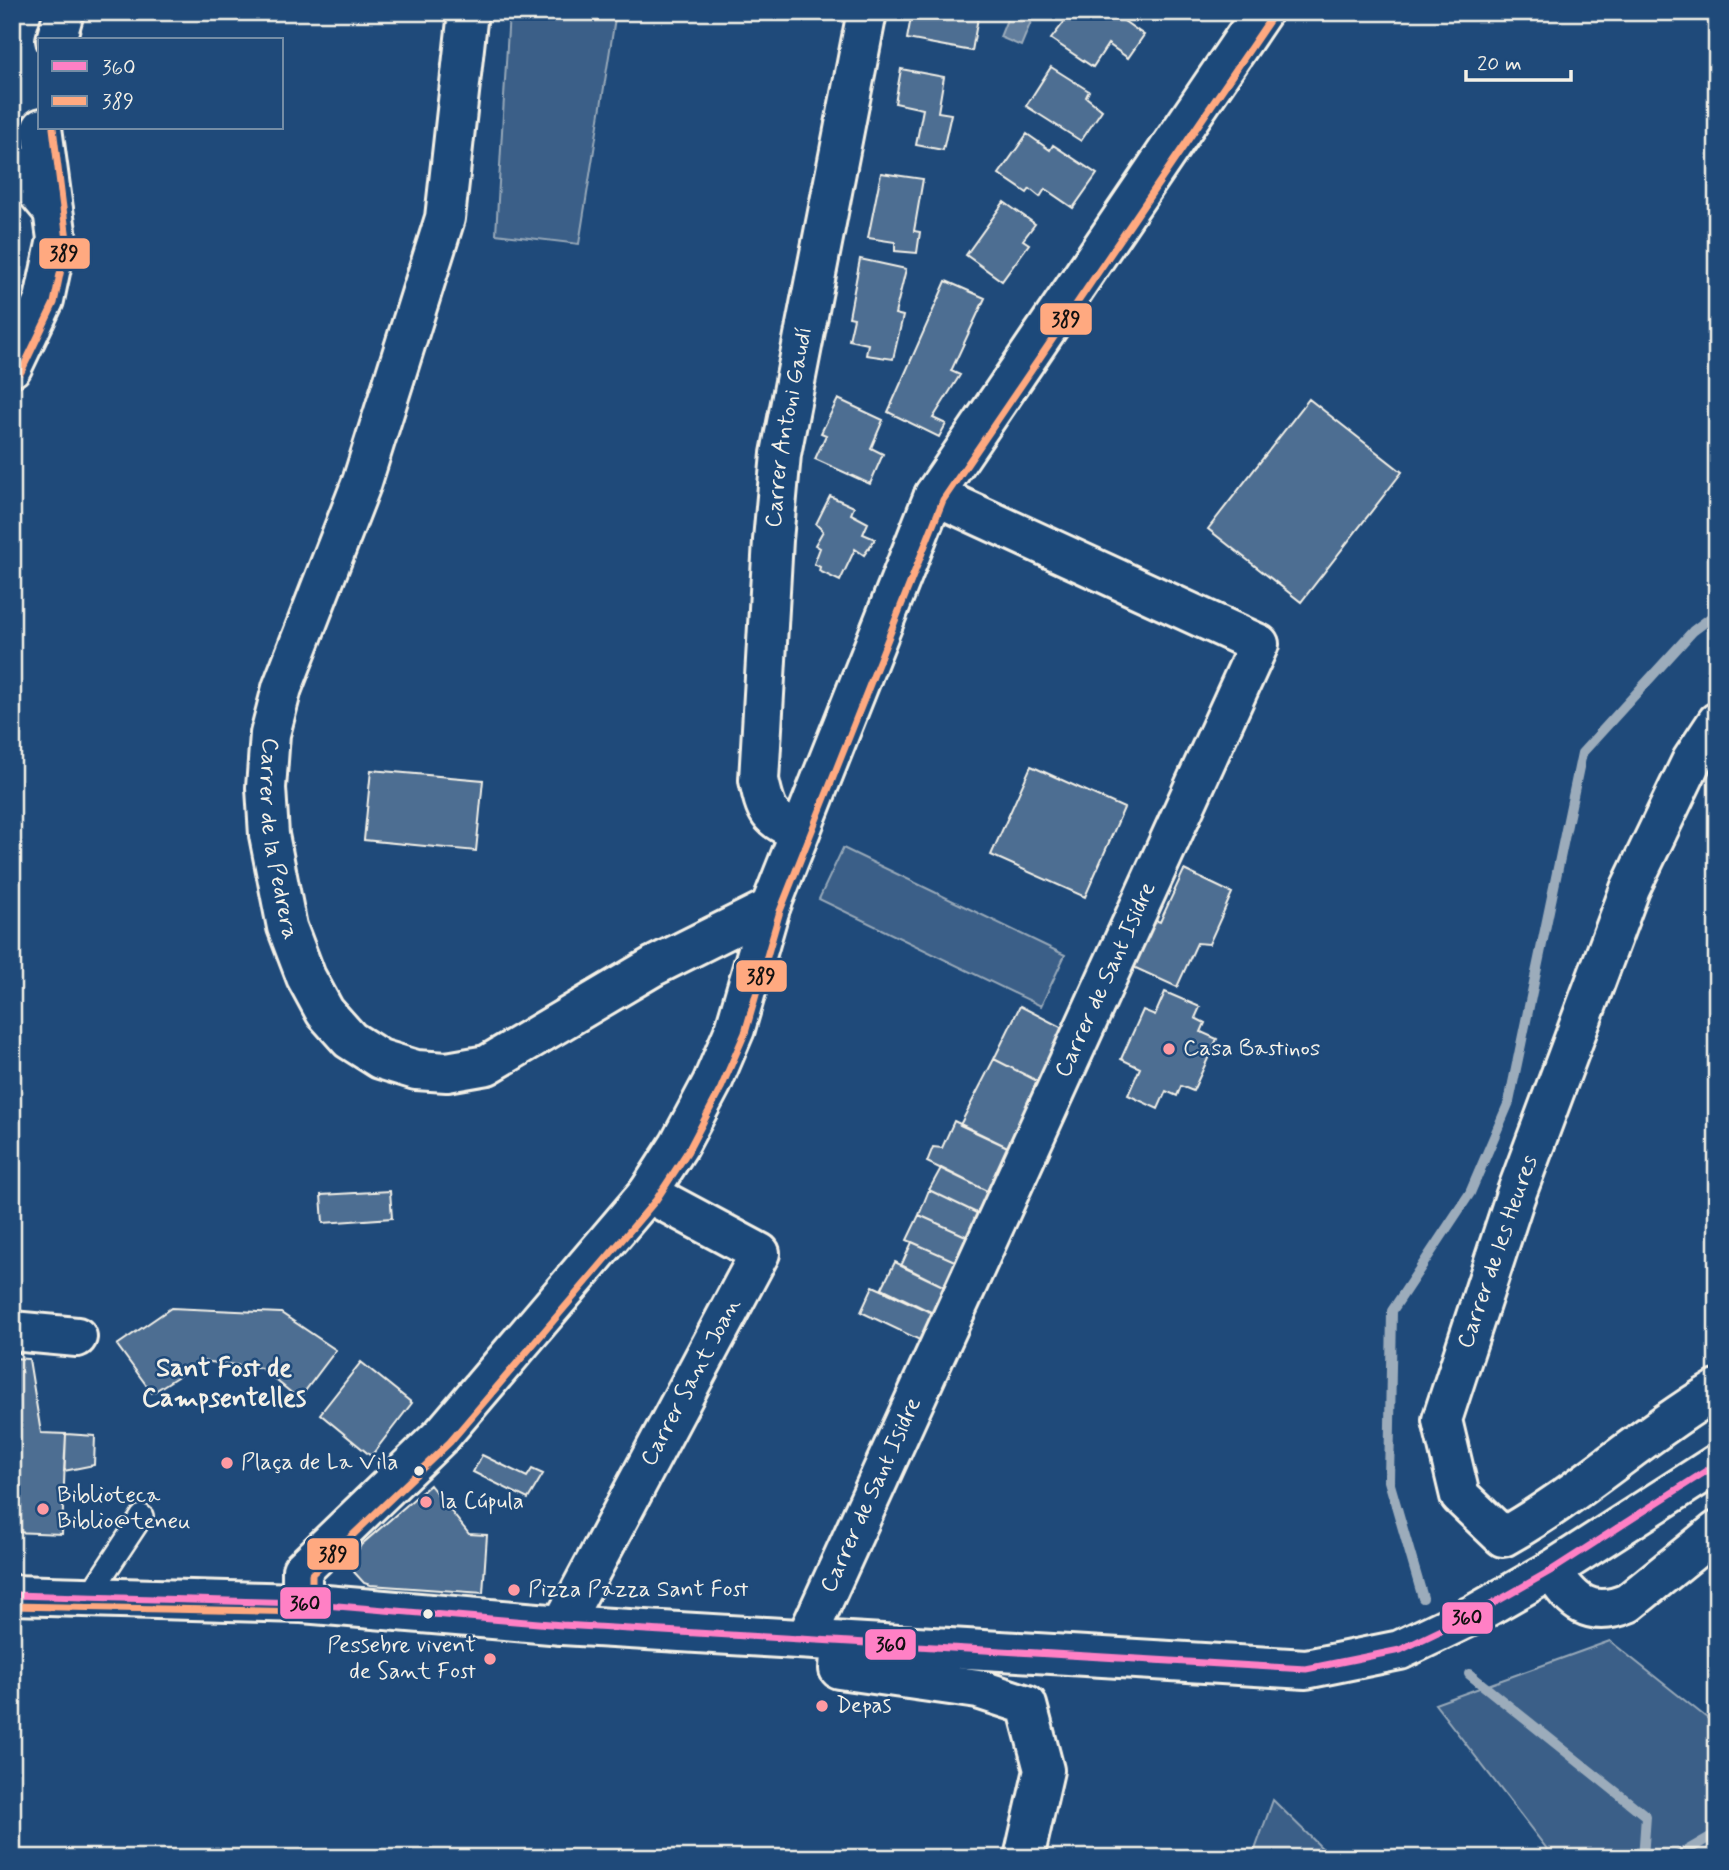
<svg xmlns="http://www.w3.org/2000/svg" width="1729" height="1870" viewBox="0 0 1729 1870" font-family="Mynerve,sans-serif">
	<style>
		.green { fill: #3a5f88; stroke: #97a8b8; stroke-width: 2 }
		.water { fill: #627e9d; stroke: #9cacbb; stroke-width: 2 }
		.lines { fill: none; stroke-linecap: round; stroke-linejoin: round }
		.stream { stroke: #9cacbb; stroke-width: 10 }
		.building { fill: #4d6e92; stroke: #f4f1e8; stroke-width: 2 }
		.service-casing { stroke: #f4f1e8; stroke-width: 26 }
		.minor-casing { stroke: #f4f1e8; stroke-width: 44 }
		.tertiary-casing { stroke: #f4f1e8; stroke-width: 44 }
		.service { stroke: #1f4a7a; stroke-width: 21 }
		.minor { stroke: #1f4a7a; stroke-width: 38 }
		.tertiary { stroke: #1f4a7a; stroke-width: 38 }
		.bus-1-casing { stroke: #1f4a7a; stroke-width: 12 }
		.bus-2-casing { stroke: #1f4a7a; stroke-width: 12 }
		.bus-1 { stroke: #ff80c5; stroke-width: 7 }
		.bus-2 { stroke: #ffa980; stroke-width: 7 }
		.poi-dot { fill: #ff9aa2; stroke: #1f4a7a; stroke-width: 2.5 }
		.bus-dot { fill: #f4f1e8; stroke: #1f4a7a; stroke-width: 2.5 }
		.labels { text-anchor: middle; dominant-baseline: central; stroke-width: 5; stroke-linejoin: round; paint-order: stroke }
		.street-label { font-size: 23px; fill: #f4f1e8; stroke: #1f4a7a }
		.poi-label { font-size: 23px; fill: #f4f1e8; stroke: #1f4a7a; text-anchor: start }
		.quarter-label { font-size: 26px; font-weight: bold; fill: #f4f1e8; stroke: #1f4a7a }
		.line-badge { stroke: #1f4a7a; stroke-width: 2.5 }
		.pale-badge-label { font-size: 19px; text-anchor: middle; font-weight: bold; fill: #111 }
	</style>
	<rect width="100%" height="100%" fill="#1f4a7a"/>
	<filter id="ink" filterUnits="userSpaceOnUse"><feTurbulence type="fractalNoise" baseFrequency=".0143" numOctaves="2"/><feDisplacementMap in="SourceGraphic" scale="14" xChannelSelector="R" yChannelSelector="G"/><feConvolveMatrix kernelMatrix="1 2 1 2 8 2 1 2 1" color-interpolation-filters="sRGB"/></filter>
	<g filter="url(#ink)">
		<path class="green" d="M509 12H616L579 244 496 234Z
			M843 848 1065 955 1041 1006 819 899Z
			M1610 1641 1717 1726V1858H1554L1435 1704Z
			M1273 1800 1332 1858H1252Z"/>
		<path class="water" d="M1010 12H1035L1021 46 1000 37Z"/>
		<g class="lines">
			<path class="stream" d="M1423 1598 1389 1481 1392 1311 1470 1193 1509 1102 1582 753 1693 631 1717 613
				M1469 1674 1646 1816 1643 1858
				M1674 1858 1717 1833"/>
		</g>
		<path class="building" d="M912 12H979L972 51 907 39Z
			M1072 12H1111L1144 35 1128 58 1108 44 1093 67 1051 39Z
			M1051 67 1089 91 1086 97 1102 110 1081 141 1026 106Z
			M901 69 944 77 938 112 951 114 943 150 916 145 923 109 895 103Z
			M1027 134 1050 150 1053 145 1097 174 1073 208 1045 189 1040 197 1030 189 1027 193 999 174Z
			M881 173 923 179 914 231 920 232 917 253 895 251V242L868 238Z
			M1004 202 1035 224 1023 240 1029 244 1002 281 966 255Z
			M860 259 906 269 895 314 903 316 893 359 866 355 868 344 849 340 854 318 849 317Z
			M946 281 985 298 951 371 960 375 933 418 946 424 939 437 888 412Z
			M838 399 883 420 871 448 883 454 870 484 815 459 826 435 821 433Z
			M1309 399 1402 472 1301 602 1208 529Z
			M830 496 854 507 851 514 868 523 863 534 875 539 864 555 855 549 840 581 819 571 820 567 814 564 820 548 815 545 823 531 816 524Z
			M1031 766 1124 808 1085 897 991 855Z
			M371 770 483 780 476 851 364 840Z
			M1184 870 1232 893 1209 944 1197 943 1177 987 1129 965 1150 918 1160 922Z
			M1165 992 1200 1007 1195 1018 1205 1023 1201 1032 1217 1039 1193 1091 1181 1086 1177 1096 1166 1091 1158 1109 1128 1095 1140 1068 1121 1059 1143 1010 1155 1015Z
			M1020 1006 1076 1035 1049 1087 994 1059Z
			M994 1059 1049 1087 1018 1152 960 1125Z
			M954 1121 1018 1152 997 1196 927 1162 933 1147 942 1148Z
			M941 1168 997 1196 987 1218 929 1190Z
			M929 1190 987 1218 977 1241 919 1215Z
			M390 1191 392 1218 323 1223 321 1195Z
			M919 1215 977 1241 966 1266 907 1240Z
			M912 1242 966 1266 953 1291 901 1266Z
			M895 1262 953 1291 941 1317 882 1288Z
			M873 1286 941 1317 928 1344 861 1312Z
			M171 1308 281 1313 336 1350 299 1399 261 1368 202 1361 152 1393 117 1345Z
			M12 1358 29 1359 41 1433 66 1434 62 1534 12 1532Z
			M361 1362 412 1403 371 1456 320 1414Z
			M66 1434 95 1436 94 1465 64 1471Z
			M482 1455 527 1477 532 1469 543 1474 528 1499 473 1472Z
			M430 1485 469 1534 487 1535 483 1593 370 1585 364 1583 354 1572V1558L361 1545Z"/>
		<g class="lines">
			<g class="service-casing">
				<path id="service" d="M87 1599 142 1516"/>
			</g>
			<g class="minor-casing">
				<g id="minor">
					<path id="s1" d="M468 12 445 218 362 482 282 688 270 734 266 788 269 835 287 927 306 977 325 1012 350 1040 380 1059 416 1070 447 1072 487 1065 654 966 770 908"/>
					<path d="M56 40 64 12"/>
					<path d="M12 162 53 211"/>
					<path d="M12 367 44 300 57 239 42 128"/>
					<path d="M1717 722 1692 760 1630 889 1515 1197 1442 1420 1460 1496 1503 1537C1578 1495 1642 1435 1717 1390"/>
					<path id="s2" d="M799 831C768 819 766 812 759 780L773 540 781 454 867 12"/>
					<path d="M12 1331 77 1337"/>
					<path d="M1552 1570C1571 1602 1590 1619 1628 1603L1717 1531"/>
					<path d="M302 1603V1570L442 1435 648 1193 679 1145 712 1083 735 1029 770 908 934 495 1262 12"/>
					<path id="s3" d="M562 1625 760 1253 648 1193"/>
					<path id="s4" d="M806 1639 1259 644 934 495"/>
					<path d="M841 1642 839 1669 978 1689 1027 1705 1044 1770 1024 1858"/>
				</g>
			</g>
			<g class="tertiary-casing">
				<path id="tertiary" d="M12 1595 302 1603 562 1625 1306 1669 1400 1650 1473 1615 1552 1570 1717 1464"/>
			</g>
			<use href="#service" class="service"/>
			<use href="#minor" class="minor"/>
			<use href="#tertiary" class="tertiary"/>
			<g class="bus-1-casing">
				<path id="bus-1" d="M12 1595 302 1603 562 1625 1306 1669 1400 1650 1473 1615 1552 1570 1717 1464"/>
			</g>
			<g class="bus-2-casing">
				<path id="bus-2" d="M21 372 54 303 67 240 53 128
					M12 1606 308 1612 312 1604V1574L450 1442 656 1200 688 1151 721 1088 745 1033 780 911 943 500 1271 18"/>
			</g>
			<use href="#bus-1" class="bus-1"/>
			<use href="#bus-2" class="bus-2"/>
		</g>
	</g>
	<g class="poi-dot">
		<circle cx="1169" cy="1049" r="7"/>
		<circle cx="227" cy="1463" r="7"/>
		<circle cx="426" cy="1502" r="7"/>
		<circle cx="43" cy="1509" r="7"/>
		<circle cx="514" cy="1590" r="7"/>
		<circle cx="490" cy="1659" r="7"/>
		<circle cx="822" cy="1706" r="7"/>
	</g>
	<g class="bus-dot">
		<circle cx="419" cy="1471" r="6"/>
		<circle cx="428" cy="1614" r="6"/>
	</g>
	<g class="labels">
		<g class="street-label">
			<text stroke="none"><textPath href="#s2" startOffset="424">Carrer Antoni Gaudí</textPath></text>
			<text stroke="none"><textPath href="#s1" startOffset="858">Carrer de la Pedrera</textPath></text>
			<text stroke="none"><textPath href="#s4" startOffset="724">Carrer de Sant Isidre</textPath></text>
			<text transform="translate(1498 1252) rotate(-71)">Carrer de les Heures</text>
			<text stroke="none"><textPath href="#s3" startOffset="275">Carrer Sant Joan</textPath></text>
			<text stroke="none"><textPath href="#s4" startOffset="158">Carrer de Sant Isidre</textPath></text>
		</g>
		<g class="poi-label">
			<text x="1183" y="1049">Casa Bastinos</text>
			<text x="241" y="1463">Plaça de La Vila</text>
			<text x="57" y="1496">Biblioteca<tspan x="57" dy="26">Biblio@teneu</tspan></text>
			<text x="440" y="1502">la Cúpula</text>
			<text x="528" y="1590">Pizza Pazza Sant Fost</text>
			<text x="476" y="1646" text-anchor="end">Pessebre vivent<tspan x="476" dy="26">de Sant Fost</tspan></text>
			<text x="836" y="1706">Depas</text>
		</g>
		<g class="quarter-label">
			<text x="224" y="1369">Sant Fost de<tspan x="224" dy="30">Campsentelles</tspan></text>
		</g>
	</g>
	<g class="line-badge">
		<rect x="38" y="237" width="53" height="33" rx="7" fill="#ffa980"/>
		<rect x="1039" y="302" width="54" height="34" rx="7" fill="#ffa980"/>
		<rect x="735" y="959" width="53" height="34" rx="7" fill="#ffa980"/>
		<rect x="306" y="1537" width="54" height="34" rx="7" fill="#ffa980"/>
		<rect x="279" y="1586" width="53" height="34" rx="7" fill="#ff80c5"/>
		<rect x="1441" y="1601" width="53" height="34" rx="7" fill="#ff80c5"/>
		<rect x="864" y="1628" width="53" height="33" rx="7" fill="#ff80c5"/>
	</g>
	<g class="pale-badge-label">
		<text x="64" y="260">389</text>
		<text x="1066" y="326">389</text>
		<text x="761" y="983">389</text>
		<text x="333" y="1561">389</text>
		<text x="305" y="1610">360</text>
		<text x="1467" y="1624">360</text>
		<text x="891" y="1651">360</text>
	</g>
	<rect width="1729" height="1870" fill="none" stroke="#1f4a7a" stroke-width="42"/>
	<rect x="21" y="21" width="1687" height="1828" fill="none" stroke="#f4f1e8" stroke-width="2.5" filter="url(#ink)"/>
	<rect x="38" y="38" width="245" height="91" fill="#1f4a7a" stroke="#748da6" stroke-width="2"/>
	<rect x="52" y="61" width="35" height="10" fill="#ff80c5" stroke="#748da6" stroke-width="2"/>
	<text x="102" y="74" font-size="21" fill="#f4f1e8">360</text>
	<rect x="52" y="96" width="35" height="10" fill="#ffa980" stroke="#748da6" stroke-width="2"/>
	<text x="102" y="108" font-size="21" fill="#f4f1e8">389</text>
	<path d="M1466 70v10h105v-10" fill="none" stroke="#f4f1e8" stroke-width="3.5"/>
	<text x="1477" y="70" font-size="21" fill="#f4f1e8" stroke="#1f4a7a" stroke-width="5" paint-order="stroke">20 m</text>
</svg>
